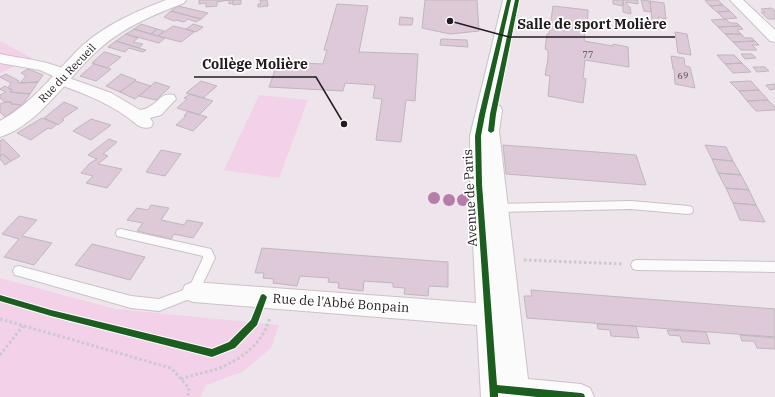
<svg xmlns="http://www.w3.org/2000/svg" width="775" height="397" viewBox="0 0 775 397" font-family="'IBM Plex Serif',serif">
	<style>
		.green { fill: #f2d1e9 }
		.building { fill: #dec9d8; stroke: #bfb7bd }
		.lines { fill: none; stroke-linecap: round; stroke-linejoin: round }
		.service-casing { stroke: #cac2c7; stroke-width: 2 }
		.minor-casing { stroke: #cac2c7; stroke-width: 2 }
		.tertiary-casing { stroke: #cac2c7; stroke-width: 2 }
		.path { stroke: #cbc9cb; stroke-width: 3; stroke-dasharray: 2.5 2.5; stroke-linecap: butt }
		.service { fill: #fcfbfc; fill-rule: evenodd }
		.minor { fill: #fcfbfc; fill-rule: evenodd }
		.tertiary { fill: #fcfbfc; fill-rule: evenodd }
		.cycleway-casing { stroke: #fff; stroke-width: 2 }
		.cycleway { fill: #1b5e20; fill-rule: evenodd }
		.tree { fill: #b67daa }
		.labels { text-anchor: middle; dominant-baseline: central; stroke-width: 3.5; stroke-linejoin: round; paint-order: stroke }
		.far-number-label { font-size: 9px; fill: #51474e }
		.far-street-label { font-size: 11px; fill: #221c20; stroke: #fff }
		.street-label { font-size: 13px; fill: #221c20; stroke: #fff }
		.leader { fill: none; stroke: #221c20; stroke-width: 1.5 }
		.callout-dot { fill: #221c20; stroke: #fff; stroke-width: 1.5 }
		.callout-label { font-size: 14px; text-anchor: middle; font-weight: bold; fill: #221c20; stroke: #fff; stroke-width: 3.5; stroke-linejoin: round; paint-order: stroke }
	</style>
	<rect width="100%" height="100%" fill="#eee4eb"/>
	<path class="green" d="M0 41 32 58 0 73Z
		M259 95 308 100 279 178 224 170Z
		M0 278 115 309 279 325 271 348 242 372 206 385 200 397H0Z"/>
	<path class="building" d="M199 0H233V3L229 4V0L217 2V6L206 7V3L199 4Z
		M233 0H241V4L233 5Z
		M260 0H267L268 6 258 7V4H261Z
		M425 0H477L479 31 450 34 422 28Z
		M613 0H623V6L613 4Z
		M623 0H638V4L626 2 628 6 630 7 631 14 623 12Z
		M641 0 650 1 651 12 644 11Z
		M705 0H718L723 5 710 6Z
		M650 1 664 3 666 19 658 17 659 25H661V30L653 28Z
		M337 4 368 6 359 52 418 54 415 101 406 100 401 142 376 140 382 99 373 98 375 85 345 83 343 91 269 87 278 62 323 64 327 50H324Z
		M723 5 730 11 717 12 710 6Z
		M178 6 208 13 201 19 171 11Z
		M553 6 588 10 587 32H585L584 41 613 46V44L628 47 629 67 585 60 583 78 586 79 583 103 548 96 550 76 545 75 548 59V50L545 49 547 34H549Z
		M761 9 772 8 775 11V19H768L761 12H765Z
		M171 11 201 19 196 22 188 19 184 22 176 20 174 21 164 17Z
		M730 11 737 18 724 19 717 12Z
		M400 17 413 18 412 25H399Z
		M726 19 730 23H737L740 26 718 27 711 20Z
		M141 24 157 29 151 34 134 29Z
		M193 24 203 27 196 32 186 29Z
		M173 26 186 29 194 32 181 42 158 36Z
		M740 26 743 29 737 30 741 34H725L718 27Z
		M134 29 151 34 165 38 159 43 126 34Z
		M157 29 164 31 158 36 151 34Z
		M675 32 687 34 691 55 678 53Z
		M126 34 138 38 133 42 143 44 139 48 116 41Z
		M725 34H741L745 38H752L755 41 733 42Z
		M441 39 467 40 468 47 440 45Z
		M116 41 139 48 146 50 143 52 129 48 125 52 108 47Z
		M755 41 759 45H752L757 50H741L733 42Z
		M104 52H105L121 57 107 68 92 63Z
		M741 54H752L756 58 745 59Z
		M717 55H734L742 63 725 64Z
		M671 56 684 58 685 66 690 67 695 88 675 84 674 69H673Z
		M227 63 234 65 228 71 221 69Z
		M742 63 751 72 733 73 725 64Z
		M94 64 111 69 96 81 80 76Z
		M753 67H765L769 71 757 72Z
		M28 69 43 75 38 82 20 83 26 76 21 73Z
		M6 74 19 81 17 83 38 82 30 94 10 92 12 90 8 88 11 83 0 77Z
		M121 74 136 80 120 92 106 86Z
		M135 81 151 86 135 99 120 92Z
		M201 81 217 86 203 98 186 93Z
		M751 81 759 90 739 91 730 82Z
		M155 82 170 87 156 100 139 96Z
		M775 84V89L770 90 766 85Z
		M5 86 12 90 10 92 30 94 22 105 11 104V102H5L0 98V95L6 92 0 89Z
		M759 90 768 100 747 101 739 91Z
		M190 94 203 98 213 101 199 115 177 108 187 99 184 98Z
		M768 100 775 107V110L756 111 747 101Z
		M5 102H11V104L22 105 5 117 0 112V104Z
		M64 102 78 108 62 119 64 120 58 125 44 118Z
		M188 111 207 117 193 131 176 125 186 116H184Z
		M42 118 57 124 51 129 48 128 31 140 17 133Z
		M91 119 111 125 91 140 73 131Z
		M3 139 20 156 11 161 3 154 0 156V141Z
		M109 139 117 142 103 154 108 156 98 164 122 169 107 188 86 183 93 176 81 173 90 163 97 159 88 155Z
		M503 145 636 155 646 185 506 174Z
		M705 145 726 147 733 161 712 159Z
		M161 150 181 154 165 176 146 172Z
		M3 154 11 161 5 165 0 159V156Z
		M712 159 733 161 741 175 718 173Z
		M718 173 741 175 749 190 726 188Z
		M726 188 749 190 756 205 733 203Z
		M733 203 756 205 765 222 740 220Z
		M151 205 169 208 161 220 184 225 187 220 203 223 193 238 174 234 171 239 137 231 143 223 127 220 137 208 148 210Z
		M19 216 37 220 22 236 52 243 34 265 4 257 19 239 2 234Z
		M92 244 145 257 130 280 75 265Z
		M262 248 448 262V287L429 286 428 296 404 294 405 288 393 287V283L364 281 363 291 338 288 339 283 328 282 329 278 300 276 297 286 273 283 274 279 263 278 264 273H255Z
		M531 290 775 309V337L527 318 524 296H532Z
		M597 324 636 326 639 338 611 336 610 330 598 329Z
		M667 330 706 332 710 344 682 342 680 336 669 335Z
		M740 335 775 338V349L757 348 754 341H742Z"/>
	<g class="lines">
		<g class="service-casing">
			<path id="service" d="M631 201 688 206 692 207 693 210 692 213 688 214 631 209 499 212 495 211 494 208 495 205 499 204Z
				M121 229 211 249 215 258 197 296 159 311 131 308 19 276 15 275 13 271 15 267 19 266 131 296 159 299 189 288 203 258V256L117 236 116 233 117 230Z
				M637 260 775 262V272L637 270 633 269 631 265 633 261Z"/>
		</g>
		<g class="minor-casing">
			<path id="minor" d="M503 0H515L492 105 500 106 502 110 499 131 528 379 581 384 590 388 594 397H481L477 325 193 302 185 299 182 292 185 285 193 282 476 303 470 184V136Z
				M730 0H743L775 30V42L770 41Z
				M0 54C16 58 63 62 71 75L69 78 111 93 140 110C143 109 147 109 149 107 159 102 161 92 174 95L176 99 161 115 150 118 153 123 151 127C140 130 136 123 127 117 105 101 80 92 55 83L52 80 55 77 40 70 0 63Z"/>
		</g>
		<g class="tertiary-casing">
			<path id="tertiary" d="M166 0H186L184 3C153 15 121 28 96 52 67 78 39 125 0 137V121C33 103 56 71 83 45 107 24 137 11 166 0Z"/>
		</g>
		<path class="path" d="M524 260 623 264
			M0 319 171 368 189 388 188 397
			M0 355 23 326
			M181 379C192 375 203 373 214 370 240 361 263 344 270 317"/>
		<use href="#service" class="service"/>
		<use href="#minor" class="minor"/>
		<use href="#tertiary" class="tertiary"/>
		<g class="cycleway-casing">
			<path id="cycleway" d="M507 0H511L485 115 481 136 482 184 497 385 581 393 584 394 585 397H537L498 393V397H490L476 184 475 136 479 115Z
				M515 0H519L496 114 494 131 491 133 488 131 490 114Z
				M263 294 265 295 267 297 257 325 235 348 212 357 51 316 0 301V295L51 310 212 349 229 342 251 320 261 295Z"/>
		</g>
		<use href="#cycleway" class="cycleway"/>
	</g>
	<g class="tree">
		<circle cx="434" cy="198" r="6"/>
		<circle cx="449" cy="200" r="6"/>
		<circle cx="463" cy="200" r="6"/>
	</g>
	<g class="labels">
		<g class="far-number-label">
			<text x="588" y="54">77</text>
			<text x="683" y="75">69</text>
		</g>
		<g class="far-street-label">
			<text transform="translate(67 73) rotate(-46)">Rue du Recueil</text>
		</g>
		<g class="street-label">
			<text transform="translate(470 198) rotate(-93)">Avenue de Paris</text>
			<text transform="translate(341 303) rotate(4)">Rue de l'Abbé Bonpain</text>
		</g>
	</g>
	<path class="leader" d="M450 21L509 37H675M344 124L316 77H194"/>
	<g class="callout-dot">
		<circle cx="450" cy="21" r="4"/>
		<circle cx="344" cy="124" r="4"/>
	</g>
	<g class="callout-label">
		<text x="592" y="29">Salle de sport Molière</text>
		<text x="255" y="69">Collège Molière</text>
	</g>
</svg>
